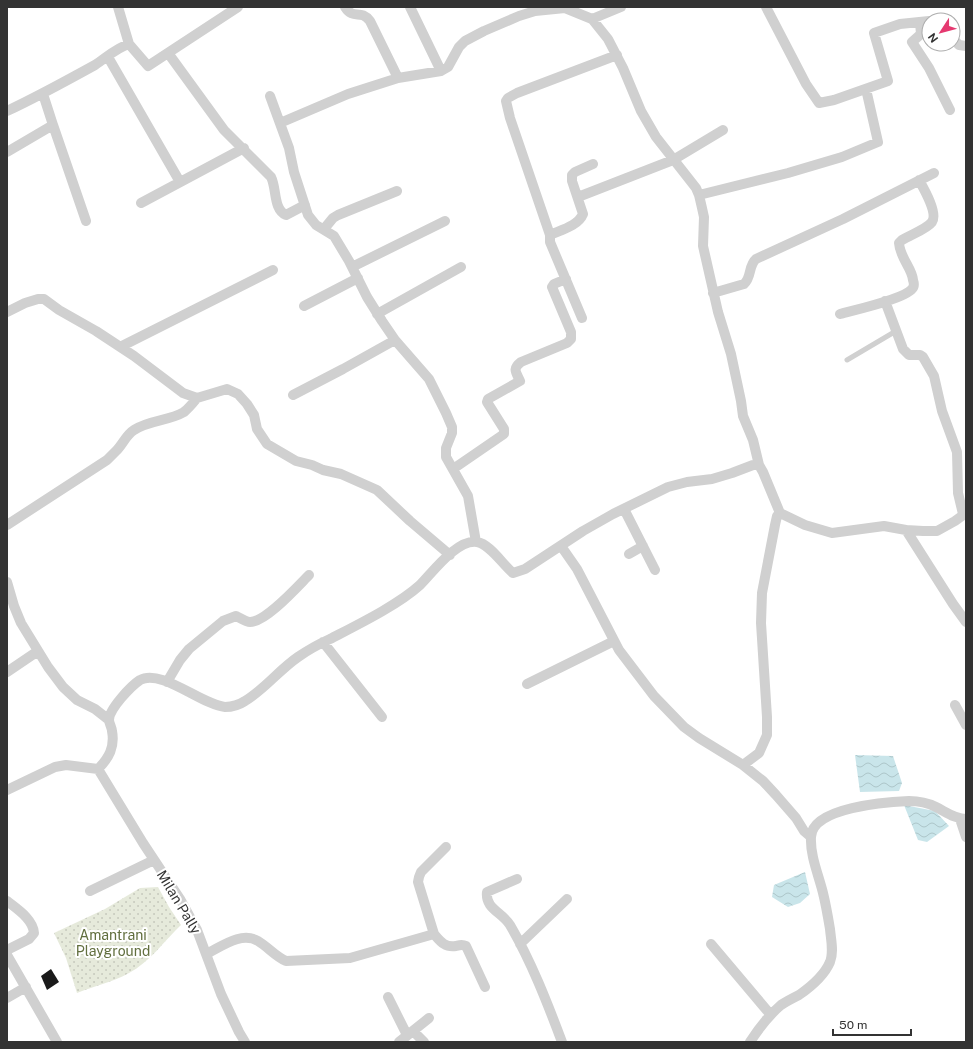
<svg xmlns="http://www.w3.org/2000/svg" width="973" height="1049" viewBox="0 0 973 1049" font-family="'Public Sans',sans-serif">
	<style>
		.park { fill: url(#park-dots) }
		.water { fill: url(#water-waves) }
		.building { fill: #1a1a1a }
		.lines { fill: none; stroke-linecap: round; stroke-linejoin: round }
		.lane { stroke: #d0d0d0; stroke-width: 5 }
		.street { stroke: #d0d0d0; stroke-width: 10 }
		.labels { text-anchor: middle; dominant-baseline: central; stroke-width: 4; stroke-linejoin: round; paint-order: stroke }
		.street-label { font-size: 14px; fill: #333; stroke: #fff }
		.park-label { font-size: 14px; fill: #626f3f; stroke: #fff }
	</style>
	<defs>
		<pattern id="park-dots" width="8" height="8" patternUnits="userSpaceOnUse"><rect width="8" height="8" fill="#e6eadb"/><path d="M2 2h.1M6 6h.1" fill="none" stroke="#c6c9bc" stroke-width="1.8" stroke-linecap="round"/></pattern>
		<pattern id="water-waves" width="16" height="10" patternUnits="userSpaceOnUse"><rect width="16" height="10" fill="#c9e5ea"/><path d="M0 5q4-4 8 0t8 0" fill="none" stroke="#adc5c9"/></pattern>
	</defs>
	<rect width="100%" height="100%" fill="#fff"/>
	<path class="park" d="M158 887 169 907 181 925C164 941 150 962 129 973 113 982 94 986 77 993L66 958 54 933 105 909 140 888Z"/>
	<path class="water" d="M855 755 893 756 902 783 899 791 860 792Z
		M904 805 935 811 949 826 927 842 918 840Z
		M805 872 810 894 800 903 788 907 772 897 774 885Z"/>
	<path class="building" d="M51 969 59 982 47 990 41 976Z"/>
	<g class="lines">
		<path class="lane" d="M847 360 896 331"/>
		<path class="street" d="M118 7 129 44 148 66 238 7
			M345 7C354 21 360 8 370 21L398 78
			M410 7 441 71
			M766 7 806 84 819 103 834 100 888 81 874 33 900 24 929 21
			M592 19 608 39 623 68 641 111 656 137 696 188 699 195 702 208 704 217 703 246 718 312 731 354 741 401 743 416 753 440 759 465
			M920 22 921 34 912 42 929 68 950 110
			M953 39 959 45 966 46
			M168 53 224 130 271 177C277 189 273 209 286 215L305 205
			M108 57 180 182
			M270 96 289 148 294 172 308 215 316 225 334 236 349 261 367 297 382 321 395 340 429 379 446 413 452 427V433L446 448V457L468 496 476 542
			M7 111C37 97 66 81 95 65 106 58 116 48 129 44
			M280 123 348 94 398 78 441 71 448 67 459 47 465 41 484 31 519 16 535 11 565 8 592 19 621 7
			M53 125 86 221
			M7 152 53 125 43 94
			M699 195 788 173 842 157 878 142 866 89
			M578 197 673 160 723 130
			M141 203 244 148
			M324 229 333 218 338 215 397 191
			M550 235C561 230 578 226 583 214L572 181V175L575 172 593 164
			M352 267 445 221
			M713 293 744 284C752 277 748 266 756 259L843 219 934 173
			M885 301 903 349 909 355H920L923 357 934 376 942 411 957 452 958 493 963 514
			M304 306 358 278
			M7 312 25 303 38 299H44L59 310 96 331 134 356 183 393 197 398 227 389 238 394 247 404 254 415 257 429 267 444 296 461 312 465 323 470 341 474 377 490 410 521 450 555
			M377 314 461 267
			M840 314C854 310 904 299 912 289 914 287 914 283 913 280 912 268 900 258 899 243L902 240C910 235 927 229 932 222 938 213 924 189 919 180
			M582 318 550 242V235L510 118 506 101 508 98 517 93 617 55
			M120 347 273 270
			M293 395 343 369 395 340
			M453 469 504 434V429L487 402 488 399 520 381C516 372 512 369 521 362L567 343 571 339V332L552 287 554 284 566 279
			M624 509 655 570
			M7 525 107 460C110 457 113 454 116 451 123 444 126 435 134 430 149 420 169 421 184 412 189 408 193 403 197 398
			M906 530 953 604 966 622
			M561 546 577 569 619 650 654 696 684 727 699 738 743 765 763 781 776 795 796 818 804 831 811 837
			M629 554 643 546
			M7 582 14 606 21 623 48 667 63 687 77 700 95 709 109 720
			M323 642 382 717
			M7 672 38 651
			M167 682 180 660 189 649 223 621 236 616C240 618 246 622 250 622 266 622 298 586 309 575
			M527 684 614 641
			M955 705 966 725
			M743 765 759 753 767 735V717L761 623 762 593 775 525 777 516 780 513
			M98 769 143 843 180 899 197 930 221 994 239 1032 245 1042
			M7 790 55 767 66 765 98 769C109 758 115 747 112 731 112 728 109 723 109 720 109 709 131 686 140 680 161 668 202 705 225 707 232 707 239 705 245 701 265 689 279 670 298 657 308 650 319 644 330 639 357 625 398 605 420 585 433 572 457 539 477 542 490 544 503 565 513 573L525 569 583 531 613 514 668 487 687 482 712 479 732 473 753 465H759L763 472 780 513 805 525 832 533 884 526 906 530 923 531H937L955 521 966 513
			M960 819 966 837
			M517 879 487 892C485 909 502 912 510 925 531 961 547 1002 562 1042
			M90 891 154 860
			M7 901C17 909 33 919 34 933L29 939 7 950
			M434 934C440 941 445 948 456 946 460 945 462 944 466 946L485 987
			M520 944 567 899
			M711 944 770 1014
			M206 954C221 947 241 931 258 941 268 947 275 956 286 961L350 958 434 934 418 882 419 877 421 872 446 847
			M7 955 57 1042
			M388 997 407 1035
			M7 998 26 987
			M413 1031 424 1042
			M399 1042 429 1018
			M750 1042C759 1028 768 1016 781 1005 787 1001 793 998 799 995 812 986 824 976 830 962 834 952 831 940 830 929 828 917 826 905 823 893 819 876 810 856 811 837 812 807 887 802 909 801 918 801 928 803 936 807 946 812 955 819 966 819"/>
	</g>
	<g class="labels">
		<g class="street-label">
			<text transform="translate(179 902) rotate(59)">Milan Pally</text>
		</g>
		<g class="park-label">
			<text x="113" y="935">Amantrani<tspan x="113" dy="16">Playground</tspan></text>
		</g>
	</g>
	<rect width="973" height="1049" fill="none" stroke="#333333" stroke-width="16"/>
	<g transform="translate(941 32) rotate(234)"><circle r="19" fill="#ffffff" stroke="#adadad"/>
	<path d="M0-3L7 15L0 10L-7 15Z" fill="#e53970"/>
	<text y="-6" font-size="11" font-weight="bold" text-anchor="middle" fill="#333333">N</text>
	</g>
	<path d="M833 1029v6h78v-6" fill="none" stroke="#333333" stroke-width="2"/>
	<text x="839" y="1029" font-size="12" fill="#333333" stroke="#ffffff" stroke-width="3" paint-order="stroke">50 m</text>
</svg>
